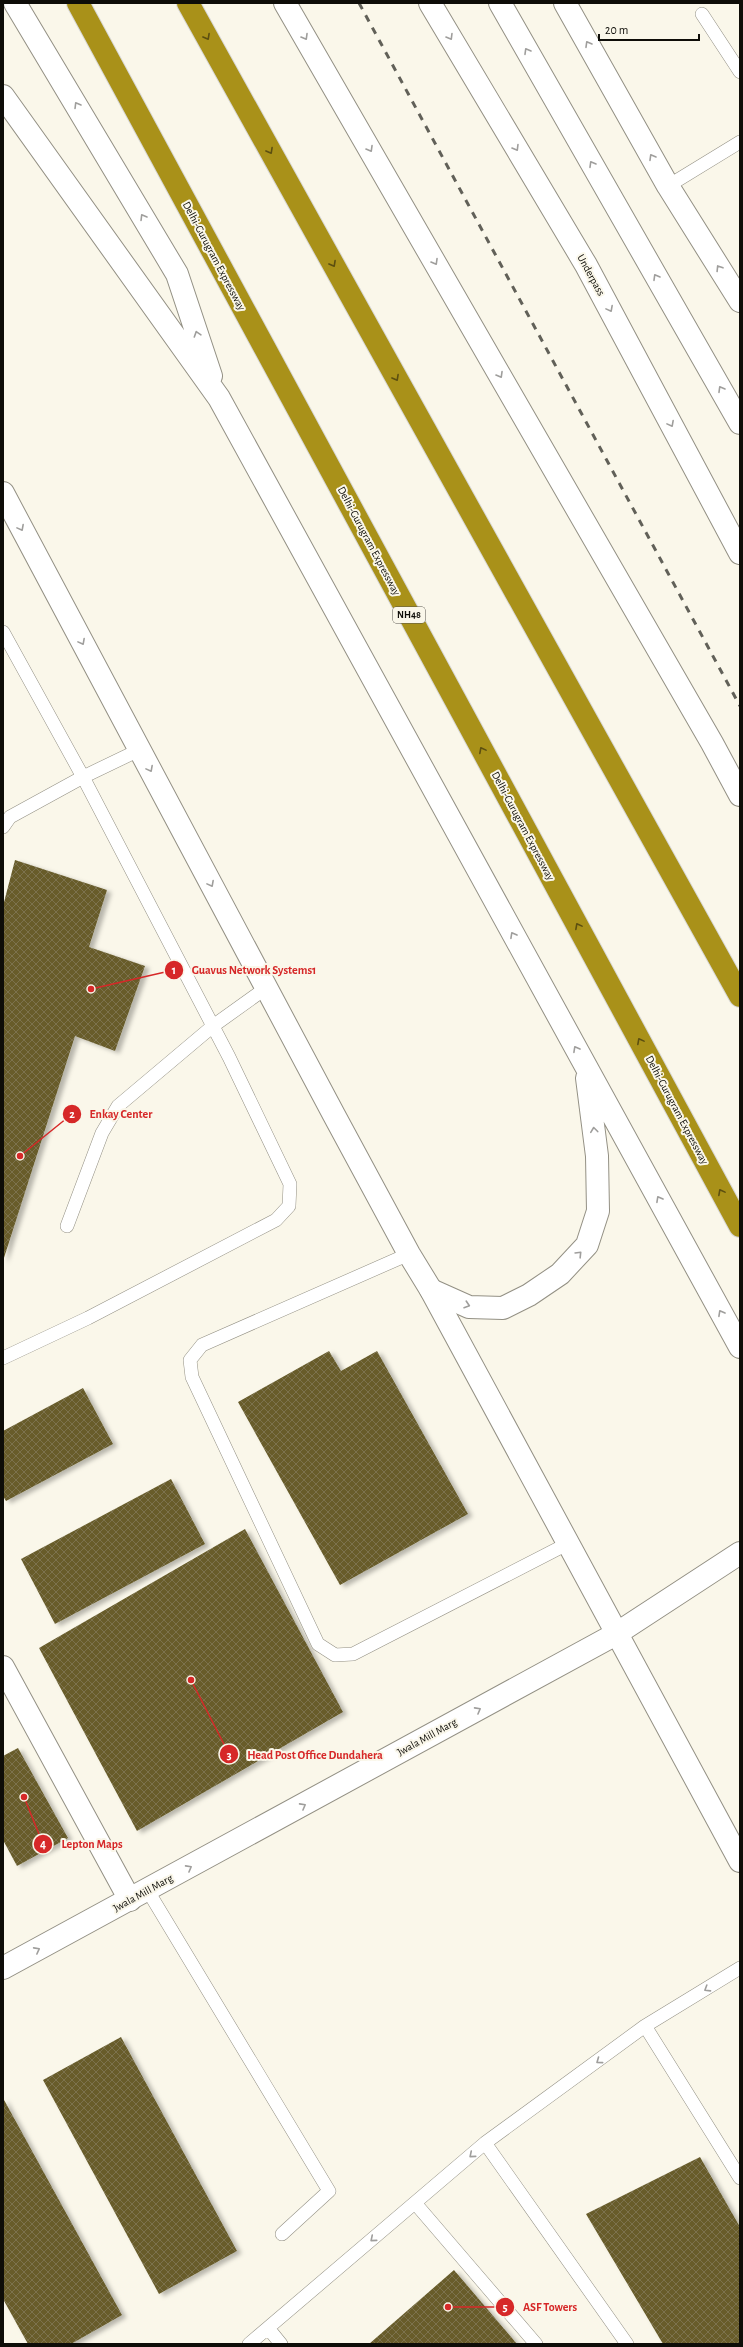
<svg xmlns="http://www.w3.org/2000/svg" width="743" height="2347" viewBox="0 0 743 2347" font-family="'Alegreya Sans',sans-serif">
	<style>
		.building { fill: url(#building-cross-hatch); filter: url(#shadow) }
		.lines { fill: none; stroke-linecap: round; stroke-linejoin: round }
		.service-casing { stroke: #939084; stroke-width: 14 }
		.minor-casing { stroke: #939084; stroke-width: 24 }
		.tertiary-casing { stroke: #939084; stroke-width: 24 }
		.secondary-casing { stroke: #939084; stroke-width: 24 }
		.motorway-casing { stroke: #d8d8d7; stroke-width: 24 }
		.service { stroke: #fff; stroke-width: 13 }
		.minor { stroke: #fff; stroke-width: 22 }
		.tertiary { stroke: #fff; stroke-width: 22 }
		.secondary { stroke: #fff; stroke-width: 22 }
		.motorway { stroke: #a99119; stroke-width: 22 }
		.rail { stroke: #616058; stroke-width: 3; stroke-dasharray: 7 7; stroke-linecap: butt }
		.oneway { stroke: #5c4f10 }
		.oneway2 { stroke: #9f9e9c }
		.labels { text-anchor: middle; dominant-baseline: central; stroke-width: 4; stroke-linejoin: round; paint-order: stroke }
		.shield { fill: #faf7ea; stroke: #55534c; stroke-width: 1 }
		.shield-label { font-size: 10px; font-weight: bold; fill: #0e0d08 }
		.street-label { font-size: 11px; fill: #0e0d08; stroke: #faf7ea }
		.leader { fill: none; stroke: #d62828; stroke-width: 1.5 }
		.callout-dot { fill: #d62828; stroke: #faf7ea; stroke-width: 1.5 }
		.mark-label { font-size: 12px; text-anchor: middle; font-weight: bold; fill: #fff }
		.callout-label { font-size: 12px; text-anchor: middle; font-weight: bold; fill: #d62828; stroke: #faf7ea; stroke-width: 4; stroke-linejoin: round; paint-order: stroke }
	</style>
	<defs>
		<pattern id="building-cross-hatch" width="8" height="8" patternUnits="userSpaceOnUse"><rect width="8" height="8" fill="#675c2c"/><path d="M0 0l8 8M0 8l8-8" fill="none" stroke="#7b724e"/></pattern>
		<filter id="shadow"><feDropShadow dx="4.5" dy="2.5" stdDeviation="2" flood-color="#0004"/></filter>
	</defs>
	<rect width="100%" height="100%" fill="#faf7ea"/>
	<path class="building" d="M15 860 107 890 89 947 145 966 115 1051 75 1036 3 1261V906Z
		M329 1351 341 1371 377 1351 468 1514 340 1585 238 1402Z
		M83 1388 113 1444 6 1501 3 1496V1431Z
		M171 1479 205 1544 55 1624 21 1559Z
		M245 1529 343 1712 137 1831 39 1648Z
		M18 1748 68 1838 17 1866 3 1840V1756Z
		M121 2037 237 2251 159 2294 43 2080Z
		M3 2098 122 2315 71 2344H28L3 2299Z
		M700 2157 740 2227V2344H663L586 2214Z
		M454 2270 517 2344H369Z"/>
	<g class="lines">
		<g class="service-casing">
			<path id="service" d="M702 14 740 72
				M668 186 740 142
				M3 632 83 777 10 817 3 827
				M67 1226 102 1133 118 1106 213 1026 266 988
				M409 1254 202 1345 190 1360 192 1377 318 1644 335 1655 353 1654 567 1544
				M3 1358 88 1318 276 1220 289 1206 290 1184 229 1057 83 777 139 750
				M148 1891 329 2191 282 2234
				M645 2026 740 2178
				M485 2143 627 2344
				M415 2203 536 2344
				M268 2328 281 2344
				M249 2344 485 2143 645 2026 740 1968"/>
		</g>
		<g class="minor-casing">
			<path id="minor" d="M3 493 334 1115 409 1254 431 1290 740 1861
				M3 1667 130 1900"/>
		</g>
		<g class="tertiary-casing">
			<path id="tertiary" d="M500 3 740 423
				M565 3 668 186 740 301
				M3 1968 616 1634 740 1553"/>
		</g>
		<g class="secondary-casing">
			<path id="secondary" d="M15 3 177 274 211 376
				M285 3 712 743 740 795
				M430 3 586 265 740 553
				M3 96 219 398 740 1347
				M431 1290 469 1307 503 1308 529 1295 560 1274 587 1245 598 1211 597 1156 587 1078"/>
		</g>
		<g class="motorway-casing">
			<path id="motorway" d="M78 3 740 1226
				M188 3 740 996"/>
		</g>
		<use href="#service" class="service"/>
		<use href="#minor" class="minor"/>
		<use href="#tertiary" class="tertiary"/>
		<use href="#secondary" class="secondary"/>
		<use href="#motorway" class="motorway"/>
		<path class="rail" d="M359 3 740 706"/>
	</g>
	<defs><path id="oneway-chevron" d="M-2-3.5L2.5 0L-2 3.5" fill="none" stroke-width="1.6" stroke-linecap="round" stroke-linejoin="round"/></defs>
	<g class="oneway">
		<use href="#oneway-chevron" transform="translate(207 37) rotate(61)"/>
		<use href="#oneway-chevron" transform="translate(270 151) rotate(61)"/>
		<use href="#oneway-chevron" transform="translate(333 264) rotate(61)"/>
		<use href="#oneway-chevron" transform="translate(396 378) rotate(61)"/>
		<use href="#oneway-chevron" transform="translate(482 750) rotate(-118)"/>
		<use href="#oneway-chevron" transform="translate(578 926) rotate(-118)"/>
		<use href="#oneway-chevron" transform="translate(640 1041) rotate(-118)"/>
		<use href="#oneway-chevron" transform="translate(721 1192) rotate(-118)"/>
	</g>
	<g class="oneway2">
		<use href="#oneway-chevron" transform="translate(305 37) rotate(60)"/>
		<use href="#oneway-chevron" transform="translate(450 37) rotate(59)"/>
		<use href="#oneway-chevron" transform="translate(588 44) rotate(-120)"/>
		<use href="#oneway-chevron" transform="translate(527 51) rotate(-120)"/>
		<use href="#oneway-chevron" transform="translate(77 105) rotate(-121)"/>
		<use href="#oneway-chevron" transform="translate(516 148) rotate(59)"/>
		<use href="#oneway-chevron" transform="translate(370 149) rotate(60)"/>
		<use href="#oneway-chevron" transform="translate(652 157) rotate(-120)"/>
		<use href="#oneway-chevron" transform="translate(592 164) rotate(-120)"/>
		<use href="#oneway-chevron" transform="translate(143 217) rotate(-121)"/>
		<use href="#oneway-chevron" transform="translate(435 262) rotate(60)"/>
		<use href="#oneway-chevron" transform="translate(719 268) rotate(-122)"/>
		<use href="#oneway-chevron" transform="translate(656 277) rotate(-120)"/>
		<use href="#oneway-chevron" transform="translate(610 309) rotate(62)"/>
		<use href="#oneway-chevron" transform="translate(197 334) rotate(-108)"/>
		<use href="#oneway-chevron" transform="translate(500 375) rotate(60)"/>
		<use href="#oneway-chevron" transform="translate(721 389) rotate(-120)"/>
		<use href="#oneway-chevron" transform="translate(671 424) rotate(62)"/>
		<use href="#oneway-chevron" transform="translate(21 528) rotate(62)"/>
		<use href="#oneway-chevron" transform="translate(82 642) rotate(62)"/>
		<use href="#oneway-chevron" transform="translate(150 769) rotate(62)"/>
		<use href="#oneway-chevron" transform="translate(211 884) rotate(62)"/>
		<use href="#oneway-chevron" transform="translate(513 935) rotate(-119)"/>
		<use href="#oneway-chevron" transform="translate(576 1049) rotate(-119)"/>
		<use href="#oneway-chevron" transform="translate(594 1130) rotate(-97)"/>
		<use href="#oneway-chevron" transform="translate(659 1199) rotate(-119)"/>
		<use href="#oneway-chevron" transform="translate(579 1254) rotate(-46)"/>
		<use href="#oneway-chevron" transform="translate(467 1305) rotate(18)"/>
		<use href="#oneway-chevron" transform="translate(721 1313) rotate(-119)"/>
		<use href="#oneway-chevron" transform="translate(478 1710) rotate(-29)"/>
		<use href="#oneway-chevron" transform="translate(303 1806) rotate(-29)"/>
		<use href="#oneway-chevron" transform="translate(189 1868) rotate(-29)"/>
		<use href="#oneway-chevron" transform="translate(37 1950) rotate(-28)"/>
		<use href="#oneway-chevron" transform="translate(707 1989) rotate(148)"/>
		<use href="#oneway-chevron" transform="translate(599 2061) rotate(144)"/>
		<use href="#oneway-chevron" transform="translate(472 2155) rotate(140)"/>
		<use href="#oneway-chevron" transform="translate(373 2239) rotate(140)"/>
	</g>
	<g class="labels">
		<rect class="shield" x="393" y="607" width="32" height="16" rx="3"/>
		<g class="shield-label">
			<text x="409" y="615">NH48</text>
		</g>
		<g class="street-label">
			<text transform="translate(214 256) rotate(62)">Delhi-Gurugram Expressway</text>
			<text transform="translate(591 275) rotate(61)">Underpass</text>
			<text transform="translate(369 541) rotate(62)">Delhi-Gurugram Expressway</text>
			<text transform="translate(523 826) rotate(62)">Delhi-Gurugram Expressway</text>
			<text transform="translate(677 1110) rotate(62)">Delhi-Gurugram Expressway</text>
			<text transform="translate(427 1737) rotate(-29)">Jwala Mill Marg</text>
			<text transform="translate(143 1893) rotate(-29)">Jwala Mill Marg</text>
		</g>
	</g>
	<path class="leader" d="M91 989L174 970M20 1156L72 1114M191 1680L229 1754M24 1797L43 1844M448 2307L505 2307"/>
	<g class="callout-dot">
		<circle cx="91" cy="989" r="4"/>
		<circle cx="20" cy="1156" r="4"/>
		<circle cx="191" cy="1680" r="4"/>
		<circle cx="24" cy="1797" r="4"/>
		<circle cx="448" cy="2307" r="4"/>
		<circle cx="174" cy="970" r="10"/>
		<circle cx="72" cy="1114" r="10"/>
		<circle cx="229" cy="1754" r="10"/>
		<circle cx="43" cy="1844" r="10"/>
		<circle cx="505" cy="2307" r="10"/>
	</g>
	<g class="mark-label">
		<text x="174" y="974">1</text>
		<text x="72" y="1118">2</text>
		<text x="229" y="1759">3</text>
		<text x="43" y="1848">4</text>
		<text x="505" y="2311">5</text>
	</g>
	<g class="callout-label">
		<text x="254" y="974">Guavus Network Systems1</text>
		<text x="121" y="1118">Enkay Center</text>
		<text x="315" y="1759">Head Post Office Dundahera</text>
		<text x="92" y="1848">Lepton Maps</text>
		<text x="550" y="2311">ASF Towers</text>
	</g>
	<rect width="743" height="2347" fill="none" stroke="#0e0d08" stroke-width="8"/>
	<path d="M599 34v6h100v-6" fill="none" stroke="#0e0d08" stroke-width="2"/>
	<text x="605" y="34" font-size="12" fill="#0e0d08" stroke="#faf7ea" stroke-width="3" paint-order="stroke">20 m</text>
</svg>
